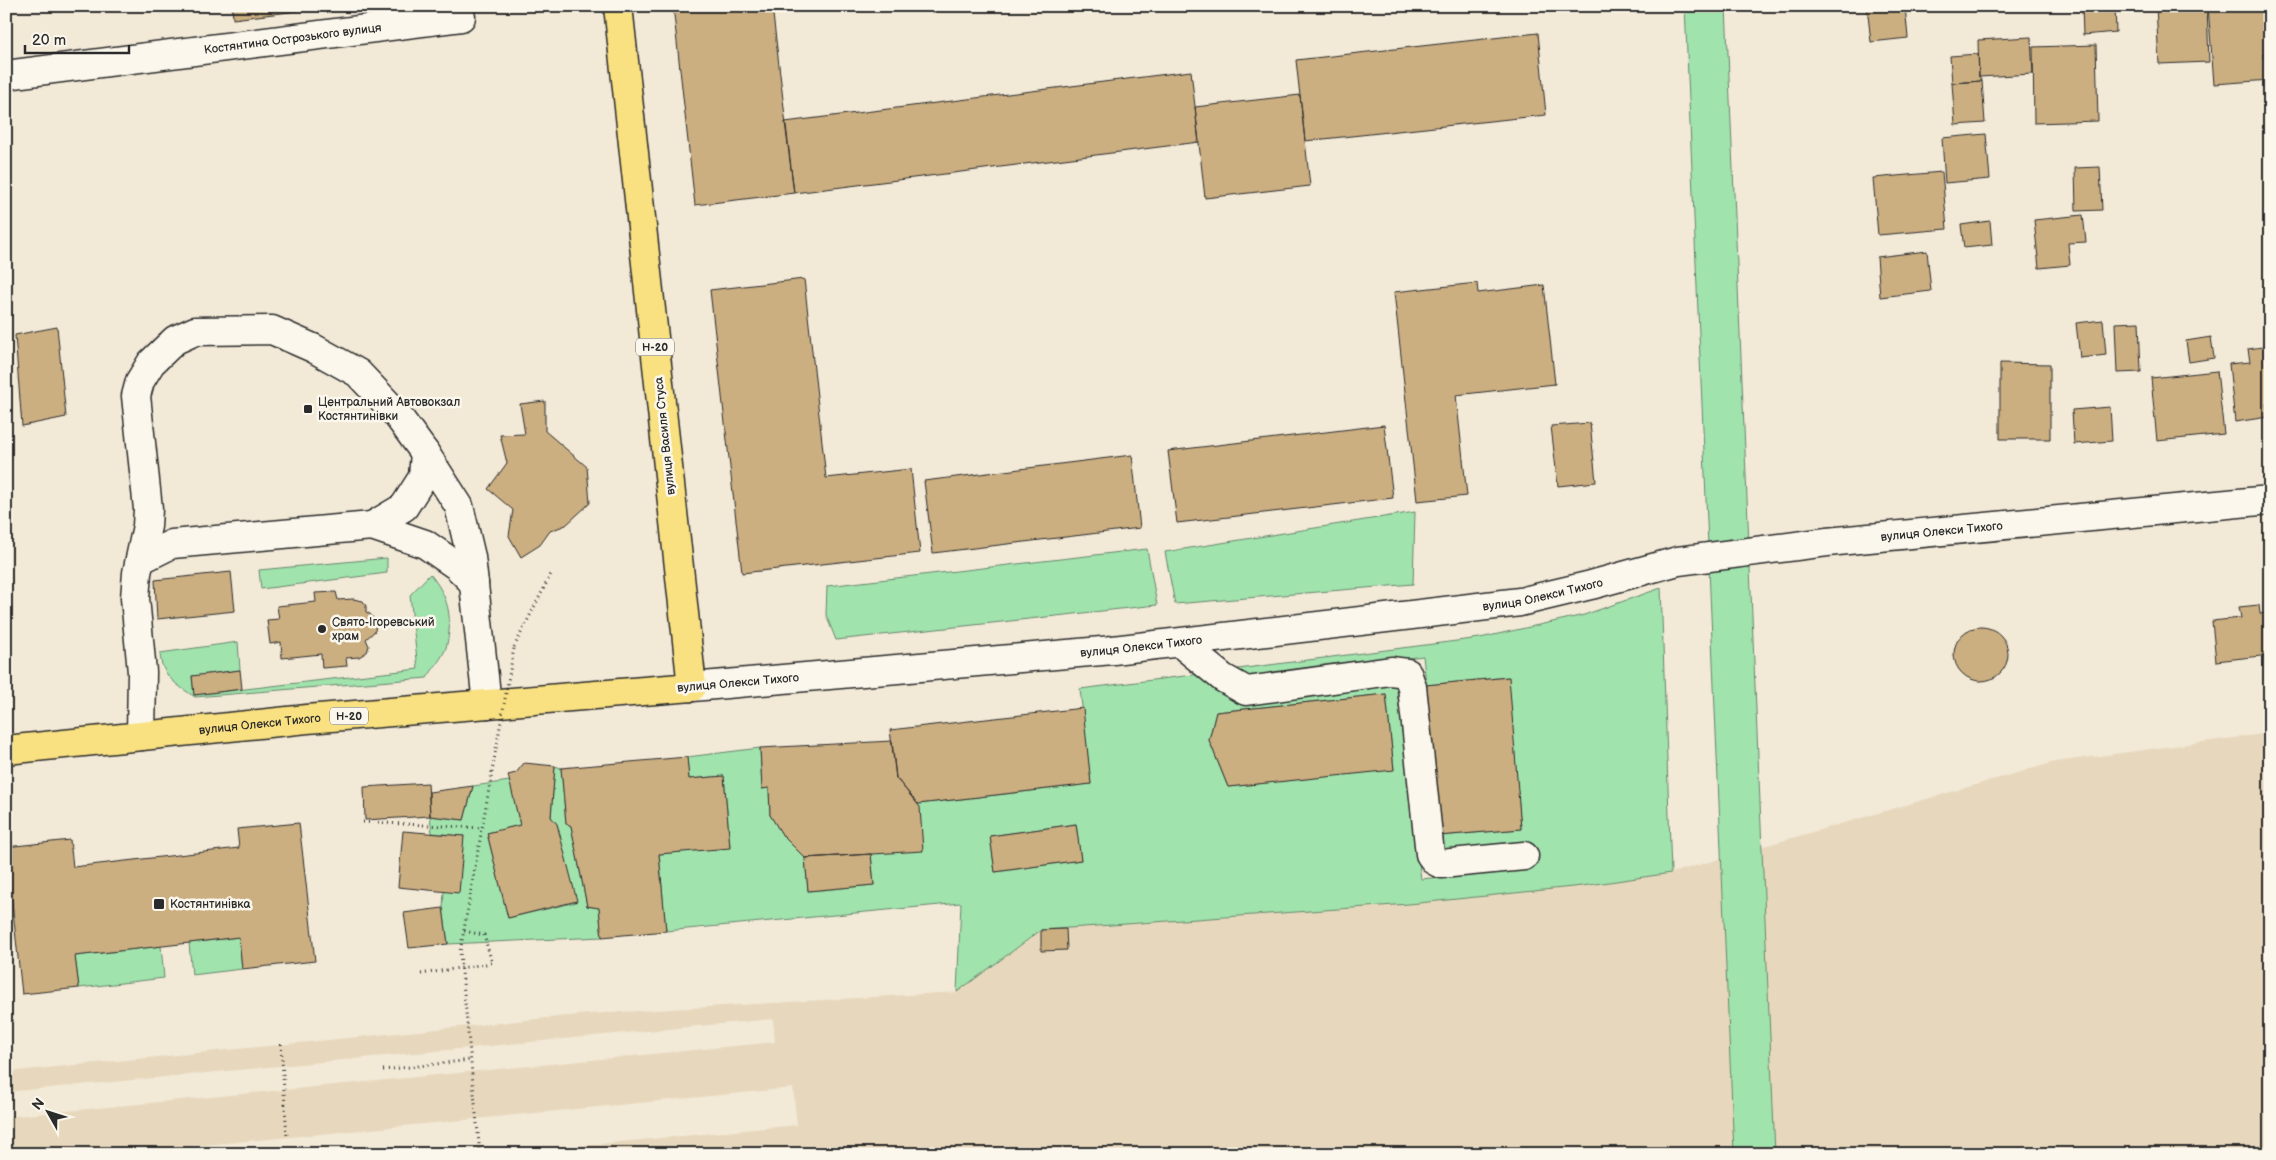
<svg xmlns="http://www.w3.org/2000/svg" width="2276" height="1160" viewBox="0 0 2276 1160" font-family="'Balsamiq Sans',sans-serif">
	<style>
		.built { fill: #e7d8bd }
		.green { fill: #a1e3ad; stroke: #66876c; fill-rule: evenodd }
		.building { fill: #ccaf81; stroke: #2b2b2b }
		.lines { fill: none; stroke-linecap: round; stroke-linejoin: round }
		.minor-casing { stroke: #2b2b2b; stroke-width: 31 }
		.major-casing { stroke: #2b2b2b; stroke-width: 31 }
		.path { stroke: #2b2b2b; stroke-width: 3; stroke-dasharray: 1 4; stroke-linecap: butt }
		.minor { stroke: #fbf7ec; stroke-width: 28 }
		.major { stroke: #f9e181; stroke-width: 28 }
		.path-bridge { stroke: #2b2b2b; stroke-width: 3; stroke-dasharray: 1 4; stroke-linecap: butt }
		.poi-dot { fill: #2b2b2b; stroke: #fbf7ec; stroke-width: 2 }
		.labels { text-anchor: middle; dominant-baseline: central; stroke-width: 5; stroke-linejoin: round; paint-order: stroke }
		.shield { fill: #fbf7ec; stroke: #696865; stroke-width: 1 }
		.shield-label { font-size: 11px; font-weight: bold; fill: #2b2b2b }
		.street-label { font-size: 12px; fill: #2b2b2b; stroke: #fbf7ec }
		.poi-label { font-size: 12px; fill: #2b2b2b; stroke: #fbf7ec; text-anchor: start }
	</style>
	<rect width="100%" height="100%" fill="#f2e9d7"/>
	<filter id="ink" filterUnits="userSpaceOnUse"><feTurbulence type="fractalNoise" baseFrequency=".02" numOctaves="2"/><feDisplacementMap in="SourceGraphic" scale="10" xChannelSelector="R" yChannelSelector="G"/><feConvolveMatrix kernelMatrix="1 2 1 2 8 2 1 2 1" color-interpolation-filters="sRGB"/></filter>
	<g filter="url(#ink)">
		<path class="built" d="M2270 733V1154H496L797 1125 793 1088 114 1154H6V1117L775 1042 773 1019 6 1092V1072L588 1014 957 992 1041 930 1409 904 1582 886 1671 873 2055 762Z"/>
		<path class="green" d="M1685 6H1726L1775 1154H1734Z
			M1415 512 1413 584 1175 604 1165 552Z
			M1147 549 1157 605 836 640 826 615 827 586Z
			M387 558V573L261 589 259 570Z
			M430 574C448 596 453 616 447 644 445 655 433 668 427 678L195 697C177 685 161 676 160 653L238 642 240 670 192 676 194 695 418 669 410 595Z
			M1661 588 1671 873 1582 886 1409 904 1041 930 957 992 961 903 666 931 659 854 730 847 724 776 689 779 687 757 760 748 762 789 769 788 770 815 783 836 805 858 808 891 874 885 871 854 918 804 1091 784 1080 689 1209 673 1217 683 1396 682 1421 879 1529 868 1526 844 1440 850 1439 836 1521 829 1508 677 1426 685 1423 656 1245 680 1230 670 1480 638 1584 615ZM1386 694 1394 769 1228 787 1209 740 1216 712ZM1076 824 1081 860 995 872 990 836Z
			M555 766 561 768 566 823 571 826 587 906 599 908 602 937 448 944 443 908 444 891 464 836 432 833 430 816 464 820 473 786 510 781 520 825 487 833 508 918 576 902 557 824 551 817Z
			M239 937 242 969 192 975 189 943Z
			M161 946 164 978 79 988 75 956Z"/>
		<path class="building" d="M232 6H338L233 19Z
			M673 6H772L794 193 695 205Z
			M1867 6H1905L1908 38 1871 42Z
			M2082 6H2115L2116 32 2083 35Z
			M2156 6H2207L2209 62 2159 64Z
			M2208 6H2268L2270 54H2263V58H2270V80L2214 84Z
			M1538 33 1546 115 1305 141 1296 60Z
			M2031 37 2033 74 1979 77 1978 40Z
			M2096 45 2098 121 2034 123 2033 47Z
			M1978 54 1979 77 1982 81 1952 83 1950 56Z
			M1191 71 1199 142 794 193 785 122Z
			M1982 81 1985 123 1955 125 1952 83Z
			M1300 95 1310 186 1205 198 1195 107Z
			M1986 134 1990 179 1945 183 1942 138Z
			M2100 167 2102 210 2076 211 2075 168Z
			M1942 172 1947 229 1878 235 1873 178Z
			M2083 215 2086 242 2068 243 2070 265 2039 268 2034 220Z
			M1990 221 1992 245 1964 248 1961 225Z
			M1927 251 1931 291 1880 297 1877 257Z
			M804 279 826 478 911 469 920 553 742 573 710 290Z
			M1477 283 1478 293 1544 285 1555 384 1456 395 1467 496 1417 501 1394 292Z
			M2103 320 2106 355 2080 358 2076 323Z
			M2139 322 2141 372 2117 373 2115 323Z
			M57 327 66 417 22 426 15 335Z
			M2211 337 2214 358 2189 362 2186 341Z
			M2270 346V403L2266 404 2268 417 2235 422 2229 364 2250 362 2248 349Z
			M2000 363 2050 364V439H2000Z
			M2217 371 2224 434 2157 441 2151 378Z
			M545 401V431L587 467 590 503 566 525 550 531 540 545 521 557 509 536 513 510 488 489 507 463 500 435 525 434 520 404Z
			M2110 407 2112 441 2074 444 2072 410Z
			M1590 423 1596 482 1558 486 1551 426Z
			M1384 425 1393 498 1177 523 1168 451Z
			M1132 455 1140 528 933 553 924 481Z
			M231 572 235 611 157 619 155 580Z
			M336 592 338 600 353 599 363 601 366 606V612L370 614 376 622 375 631 366 639 369 646 367 652 359 657 346 658 347 666 322 668 321 654 282 658 281 642 270 644 267 620 279 619 277 606 316 602 315 593Z
			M2259 605 2260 614 2270 612V655L2216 661 2212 621 2241 618 2239 607Z
			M1954 654a27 27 0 1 1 54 0a27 27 0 1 1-54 0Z
			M240 670 242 689 194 695 192 676Z
			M1509 677 1521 829 1439 836 1426 685Z
			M1386 694 1394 770 1228 787 1209 740 1216 712Z
			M1083 708 1091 784 918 804 896 778 890 730Z
			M892 741 896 778 920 807 923 851 805 858 783 836 770 815 769 788 762 789 760 748Z
			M687 757 689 779 724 776 730 848 659 854 666 931 602 937 599 908 587 906 571 826 566 823 561 768Z
			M524 763 555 766 551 817 557 824 577 901 508 918 487 833 520 825 508 775 516 773Z
			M428 783 430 816 365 820 364 787Z
			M473 786 464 820 430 816 429 792Z
			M299 823 315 961 242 969 239 937 189 943 75 956 79 988 22 994 6 847 70 840 73 867 239 848 237 829Z
			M1076 824 1081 860 995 872 990 836Z
			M403 831 464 836 459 893 398 887Z
			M871 854 874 885 808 891 805 858Z
			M443 908 448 944 409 948 404 913Z
			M1066 929 1067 950 1041 951V930Z"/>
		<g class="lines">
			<g class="minor-casing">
				<g id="minor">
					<path id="s1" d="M6 75 461 17"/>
					<path d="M372 526 404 507 423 477 425 453"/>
					<path d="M140 560 172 544 372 526 425 544 457 566 474 583"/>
					<path d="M1180 643 1223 678 1246 691 1391 671 1407 673 1412 687 1430 854 1435 861 1441 864 1524 856"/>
					<path id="s2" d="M692 687 1113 650 1420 614 1520 602 1591 585 1678 561 1827 542 2270 500"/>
					<path d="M141 736 142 672 135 598 137 573 147 526 148 509 136 396 140 381 151 363 175 340 195 331 272 330 313 348 358 373 395 412 425 453 459 506 471 557 487 704"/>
				</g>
			</g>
			<g class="major-casing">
				<g id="major">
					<path id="s3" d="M6 750 307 719 692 687 618 6"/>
				</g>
			</g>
			<path class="path" d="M514 647 551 574
				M363 822 482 828
				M421 974 492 963 484 935 464 931
				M281 1044 287 1137
				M383 1070 471 1060
				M6 1151V1154"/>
			<use href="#minor" class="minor"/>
			<use href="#major" class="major"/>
			<path class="path-bridge" d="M480 1154 460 952 514 648"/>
		</g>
	</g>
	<g class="poi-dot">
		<rect x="303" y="404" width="10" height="10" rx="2.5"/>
		<circle cx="322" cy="629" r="5"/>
		<rect x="153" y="898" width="12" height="12" rx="2.5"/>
	</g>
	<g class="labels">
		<g class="shield">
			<rect x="636" y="338.5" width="38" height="17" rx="4"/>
			<rect x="330" y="707.5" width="38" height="17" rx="4"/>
		</g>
		<g class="shield-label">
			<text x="655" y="347">Н-20</text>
			<text x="349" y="716">Н-20</text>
		</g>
		<g class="street-label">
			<text stroke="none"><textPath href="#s1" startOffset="289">Костянтина Острозького вулиця</textPath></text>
			<text transform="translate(665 436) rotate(-96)">вулиця Василя Стуса</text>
			<text stroke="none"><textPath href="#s2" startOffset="1261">вулиця Олекси Тихого</textPath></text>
			<text stroke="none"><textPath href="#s2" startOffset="856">вулиця Олекси Тихого</textPath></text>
			<text stroke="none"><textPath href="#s2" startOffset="451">вулиця Олекси Тихого</textPath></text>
			<text transform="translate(738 683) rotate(-5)">вулиця Олекси Тихого</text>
			<text stroke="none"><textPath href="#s3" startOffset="255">вулиця Олекси Тихого</textPath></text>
		</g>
		<g class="poi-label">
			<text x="318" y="402">Центральний Автовокзал<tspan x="318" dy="14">Костянтинівки</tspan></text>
			<text x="332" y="622">Свято-Ігоревський<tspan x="332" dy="14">храм</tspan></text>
			<text x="170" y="904">Костянтинівка</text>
		</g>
	</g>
	<rect width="2276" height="1160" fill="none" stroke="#fbf7ec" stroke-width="25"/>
	<rect x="12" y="12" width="2251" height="1135" fill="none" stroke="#2b2b2b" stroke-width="2" filter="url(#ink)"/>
	<g transform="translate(48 1112) rotate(309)" stroke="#fbf7ec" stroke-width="4" paint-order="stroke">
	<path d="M0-4L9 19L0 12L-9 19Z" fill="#2b2b2b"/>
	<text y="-8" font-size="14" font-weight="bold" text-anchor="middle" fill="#2b2b2b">N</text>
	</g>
	<path d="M25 45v8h104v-8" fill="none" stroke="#2b2b2b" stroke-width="2.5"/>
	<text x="32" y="45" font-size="15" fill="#2b2b2b" stroke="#fbf7ec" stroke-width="4" paint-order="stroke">20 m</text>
</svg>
